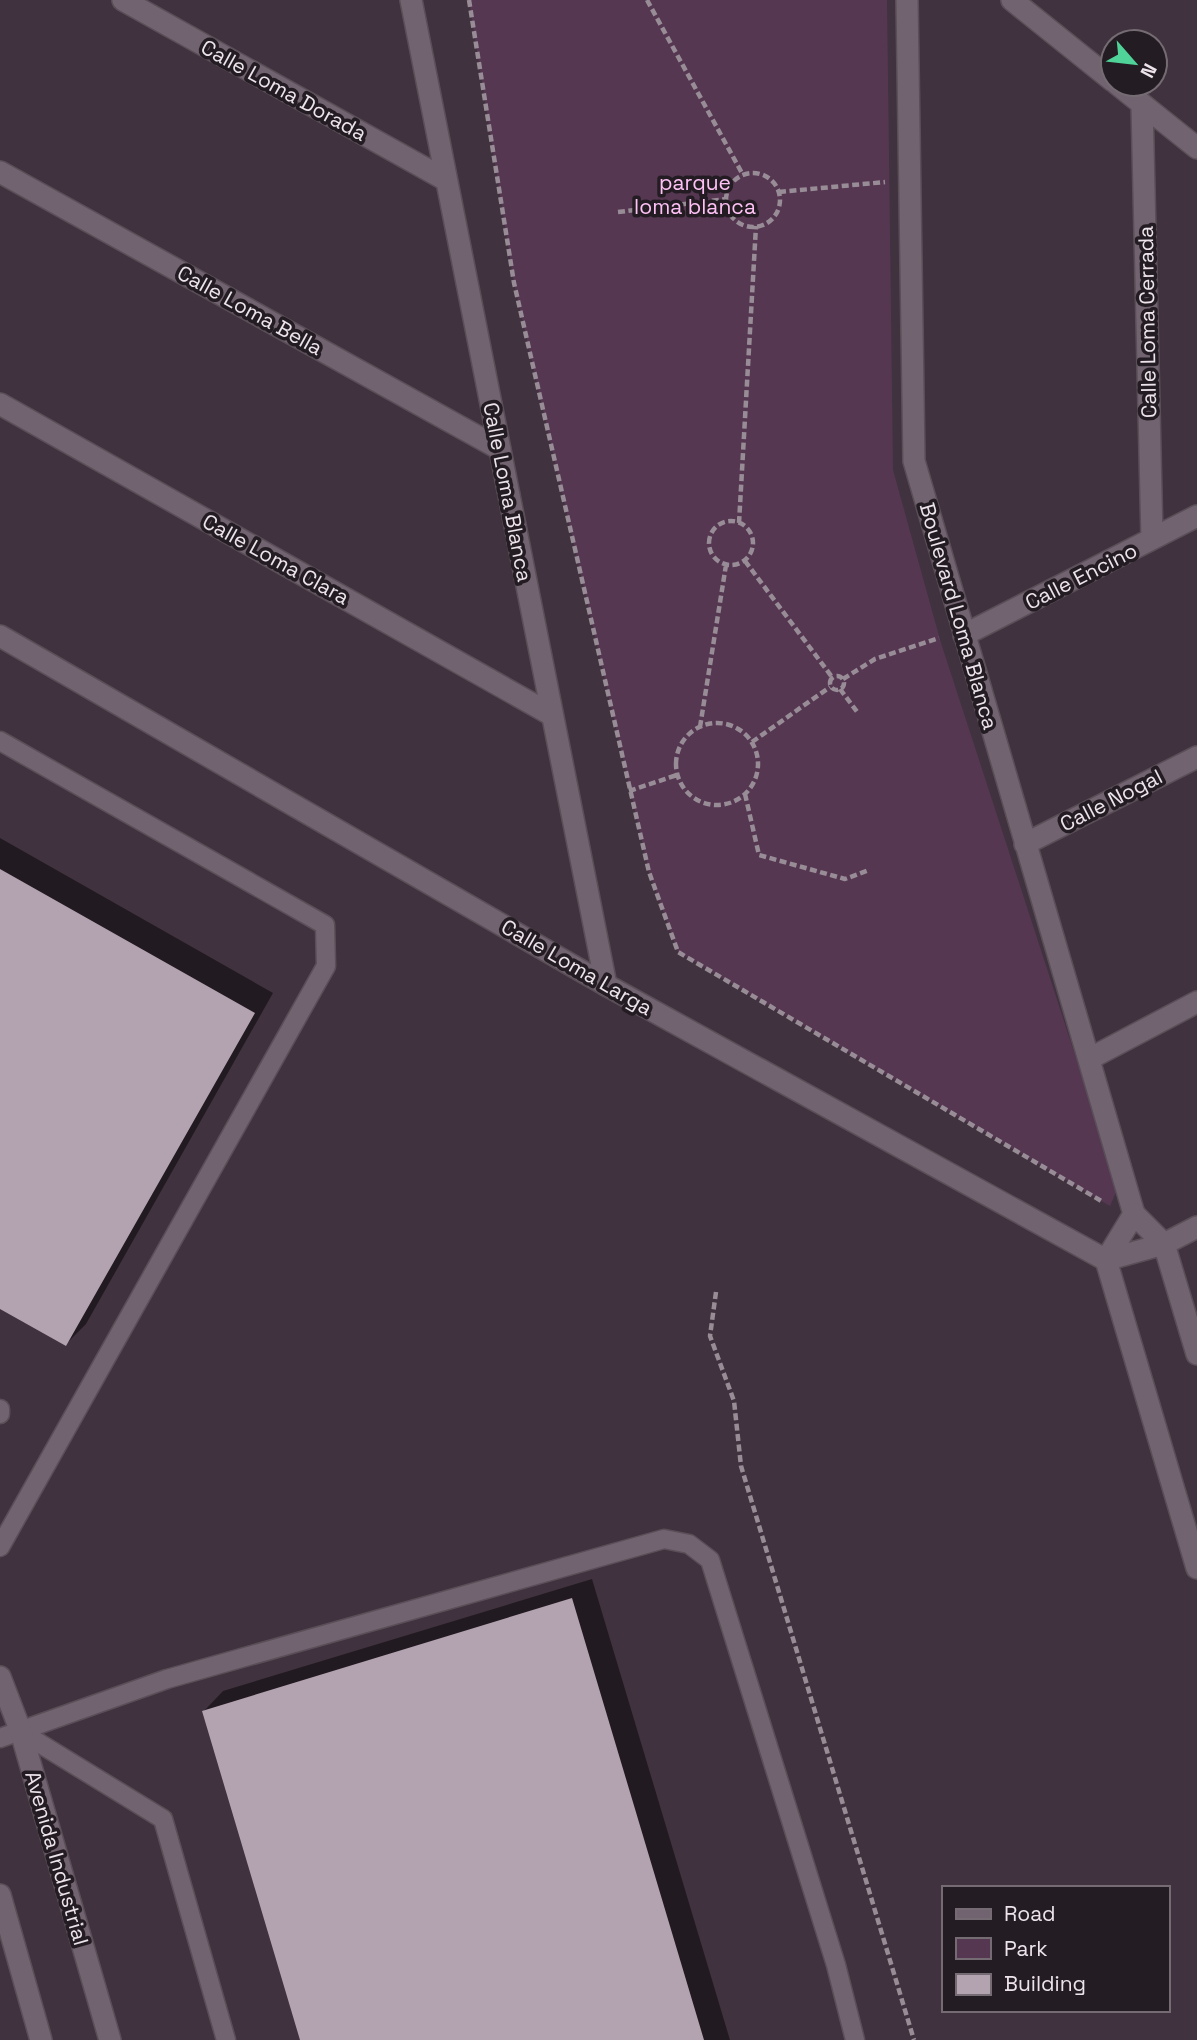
<svg xmlns="http://www.w3.org/2000/svg" width="1197" height="2040" viewBox="0 0 1197 2040" font-family="'Space Grotesk',sans-serif">
	<style>
		.green { fill: #563752 }
		.shadow { fill: #0007 }
		.building { fill: #b3a2b0 }
		.lines { fill: none; stroke-linecap: round; stroke-linejoin: round }
		.lane-casing { stroke: #5a4f58; stroke-width: 21 }
		.street-casing { stroke: #5a4f58; stroke-width: 24 }
		.secondary-casing { stroke: #5a4f58; stroke-width: 24 }
		.path { stroke: #988d96; stroke-width: 4.5; stroke-dasharray: 7 3.5; stroke-linecap: butt }
		.lane { stroke: #726370; stroke-width: 18 }
		.street { stroke: #726370; stroke-width: 21 }
		.secondary { stroke: #726370; stroke-width: 21 }
		.labels { text-anchor: middle; dominant-baseline: central; stroke-width: 7; stroke-linejoin: round; paint-order: stroke }
		.street-label { font-size: 21px; fill: #ede4eb; stroke: #231c22 }
		.park-label { font-size: 21px; fill: #fec1f5; stroke: #231c22 }
	</style>
	<rect width="100%" height="100%" fill="#40323e"/>
	<path class="green" d="M469 0H887L893 470 941 643 1118 1187 1110 1206 678 952 649 872 514 283Z"/>
	<path class="shadow" d="M0 838 273 993 86 1324 66 1344 0 1307Z
		M592 1579 730 2040H302L204 1711 223 1691Z"/>
	<path class="building" d="M0 869 255 1013 66 1346 0 1309Z
		M572 1598 704 2040H300L202 1711Z"/>
	<g class="lines">
		<g class="lane-casing">
			<path id="lane" d="M0 741 325 925 326 966 0 1547
				M0 1409V1414
				M21 1732 163 1819 226 2040
				M0 1738 167 1679 664 1539 689 1544 710 1560 836 1965 855 2040"/>
		</g>
		<g class="street-casing">
			<path id="street" d="M123 0 446 180
				M411 0 606 985
				M907 0 914 461 1134 1214
				M1012 0 1113 81
				M1117 84 1197 148
				M1142 104 1152 539
				M0 172 500 449
				M0 404 552 715
				M964 635 1197 516
				M1025 844 1197 757
				M1089 1059 1197 1002
				M1164 1244 1197 1227
				M0 1677 21 1732 110 2040
				M0 1895 41 2040"/>
		</g>
		<g class="secondary-casing">
			<path id="secondary" d="M0 636 606 985 1106 1260 1164 1244
				M1197 1354 1164 1244 1134 1214 1106 1260 1197 1568"/>
		</g>
		<path class="path" d="M469 0 514 283 649 872 678 952 1103 1202
			M647 0 743 175
			M726 200a27 27 0 1 1 54 0a27 27 0 1 1-54 0Z
			M779 192 885 182
			M618 212 726 199
			M709 543a22 22 0 1 1 44 0a22 22 0 1 1-44 0Z
			M739 523 756 226
			M745 561 832 677
			M830 683a7 7 0 1 1 14 0a7 7 0 1 1-14 0Z
			M843 679 875 659 939 638
			M840 689 858 713
			M676 764a41 41 0 1 1 82 0a41 41 0 1 1-82 0Z
			M700 727 726 565
			M752 742 830 687
			M629 791 677 775
			M745 794 759 855 845 879 869 870
			M716 1292 710 1336 734 1401 741 1466 914 2040"/>
		<use href="#lane" class="lane"/>
		<use href="#street" class="street"/>
		<use href="#secondary" class="secondary"/>
	</g>
	<g class="labels">
		<g class="street-label">
			<text transform="translate(284 90) rotate(29)">Calle Loma Dorada</text>
			<text transform="translate(250 310) rotate(29)">Calle Loma Bella</text>
			<text transform="translate(1147 322) rotate(-91)">Calle Loma Cerrada</text>
			<text transform="translate(508 492) rotate(79)">Calle Loma Blanca</text>
			<text transform="translate(276 559) rotate(29)">Calle Loma Clara</text>
			<text transform="translate(1081 576) rotate(-27)">Calle Encino</text>
			<text transform="translate(959 616) rotate(74)">Boulevard Loma Blanca</text>
			<text transform="translate(1111 800) rotate(-27)">Calle Nogal</text>
			<text transform="translate(577 967) rotate(30)">Calle Loma Larga</text>
			<text transform="translate(57 1858) rotate(74)">Avenida Industrial</text>
		</g>
		<g class="park-label">
			<text x="695" y="182">parque<tspan x="695" dy="24">loma blanca</tspan></text>
		</g>
	</g>
	<rect x="942" y="1886" width="228" height="126" fill="#231c22" stroke="#746c72" stroke-width="2"/>
	<rect x="956" y="1909" width="35" height="10" fill="#726370" stroke="#746c72" stroke-width="2"/>
	<text x="1004" y="1921" font-size="21" fill="#ede4eb">Road</text>
	<rect x="956" y="1938" width="35" height="21" fill="#563752" stroke="#746c72" stroke-width="2"/>
	<text x="1004" y="1956" font-size="21" fill="#ede4eb">Park</text>
	<rect x="956" y="1974" width="35" height="21" fill="#b3a2b0" stroke="#746c72" stroke-width="2"/>
	<text x="1004" y="1991" font-size="21" fill="#ede4eb">Building</text>
	<g transform="translate(1134 63) rotate(118)"><circle r="33" fill="#231c22" stroke="#746c72" stroke-width="2"/>
	<path d="M0-5L12 26L0 18L-12 26Z" fill="#50d398"/>
	<text y="-10" font-size="19" font-weight="bold" text-anchor="middle" fill="#ede4eb">N</text>
	</g>
</svg>
